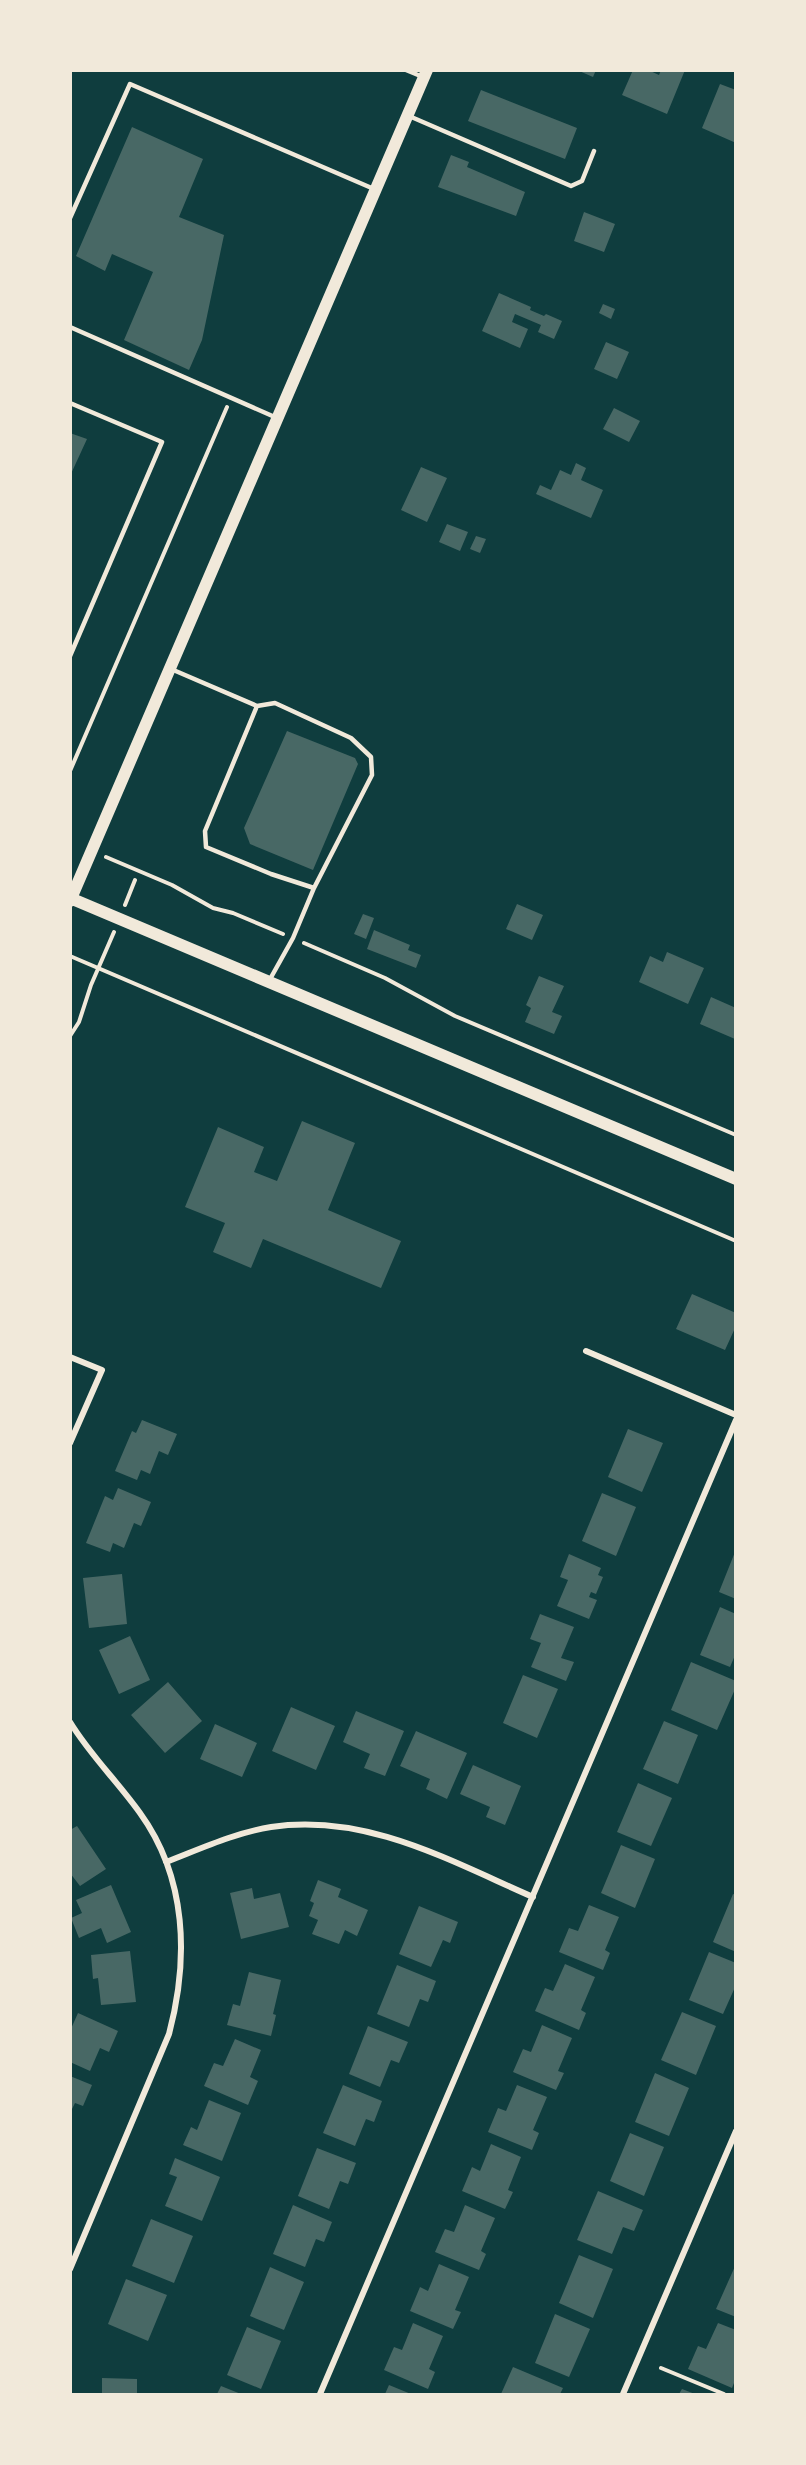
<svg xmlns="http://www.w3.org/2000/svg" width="806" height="2465" viewBox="0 0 806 2465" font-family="'Fira Sans',sans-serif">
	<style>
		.building { fill: #486865 }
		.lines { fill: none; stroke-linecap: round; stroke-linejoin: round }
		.path { stroke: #f1e9da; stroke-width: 4 }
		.service { stroke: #f1e9da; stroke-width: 4.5 }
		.minor { stroke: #f1e9da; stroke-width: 6 }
		.secondary { stroke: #f1e9da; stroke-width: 12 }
	</style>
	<rect width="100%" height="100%" fill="#0f3d3e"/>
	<path class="building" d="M577 70H596L593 77Z
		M633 70H648L659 75 661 70H685L667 114 622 95Z
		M720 84 736 90V143L702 128Z
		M481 90 577 128 565 159 468 121Z
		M132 127 203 159 179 217 224 235 202 340 189 370 124 340 153 272 112 254 105 271 76 256Z
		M451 155 469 162 467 167 525 192 516 216 438 187Z
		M584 212 615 224 604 252 574 241Z
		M499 293 531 307 530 310 544 316 546 314 562 321 554 339 538 332 541 325 515 314 512 322 528 329 520 348 482 331Z
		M603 304 615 309 611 319 599 313Z
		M606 342 629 352 617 379 594 369Z
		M614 408 640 421 629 442 603 429Z
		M70 433 87 439 70 476Z
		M576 463 586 468 581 480 603 490 591 518 536 494 540 485 551 490 560 470 571 475Z
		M421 467 447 478 427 522 401 510Z
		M447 524 468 532 460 551 439 542Z
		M476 536 486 539 480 553 470 549Z
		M287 731 355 758 358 764 313 870 250 844 244 828Z
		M517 904 543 915 532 940 506 929Z
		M363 914 374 918 366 939 354 934Z
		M374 930 410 945 408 950 421 955 416 968 367 949Z
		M667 952 704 968 688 1004 639 982 650 956 663 962Z
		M539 976 564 986 552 1012 562 1016 554 1034 525 1022 531 1008 526 1005Z
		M711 997 736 1008 735 1039 700 1024Z
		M302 1121 355 1143 328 1210 401 1241 381 1288 263 1239 251 1268 213 1252 225 1223 185 1207 218 1127 264 1147 254 1172 277 1181Z
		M692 1294 736 1313V1326L725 1350 676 1329Z
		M142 1420 177 1434 168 1455 159 1451 150 1474 141 1470 137 1480 115 1471 132 1431 136 1433Z
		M628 1429 663 1443 642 1492 608 1477Z
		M118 1488 151 1502 141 1526 134 1523 124 1548 113 1543 110 1552 86 1543 105 1496 113 1500Z
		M602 1493 636 1507 616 1556 582 1541Z
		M735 1552H736V1599L719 1592Z
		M569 1554 601 1568 598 1575 603 1577 596 1594 591 1592 589 1597 597 1600 589 1619 557 1606 568 1580 560 1577Z
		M122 1574 127 1624 89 1628 83 1578Z
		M720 1607 736 1614V1653L730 1667 700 1655Z
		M540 1614 574 1627 561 1658 574 1662 566 1681 531 1667 541 1643 530 1639Z
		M130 1636 150 1680 119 1694 99 1650Z
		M691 1662 736 1681V1687L717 1730 671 1710Z
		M523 1675 558 1689 537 1738 503 1723Z
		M168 1682 202 1721 165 1753 131 1715Z
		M291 1707 335 1726 316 1770 272 1751Z
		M356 1711 404 1731 385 1776 364 1768 370 1754 343 1742Z
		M664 1721 698 1735 678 1784 643 1769Z
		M215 1724 257 1743 242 1777 200 1759Z
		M416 1731 467 1753 447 1799 426 1789 430 1779 400 1766Z
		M473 1765 521 1786 505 1825 486 1817 490 1807 460 1794Z
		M638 1783 672 1798 651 1846 617 1832Z
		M77 1826 106 1869 80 1886 70 1873V1830Z
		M621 1845 655 1859 635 1908 601 1893Z
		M318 1880 341 1889 338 1897 368 1910 357 1936 345 1930 339 1944 312 1934 318 1920 309 1916 314 1903 310 1901Z
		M111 1885 131 1932 107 1943 101 1928 79 1938 71 1918 82 1913 76 1900Z
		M252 1888 254 1899 280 1893 289 1927 241 1939 230 1893Z
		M733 1894 736 1895V1952L713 1942Z
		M589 1905 619 1917 605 1950 610 1953 603 1970 559 1952 569 1928 578 1931Z
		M419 1906 458 1922 450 1943 443 1940 431 1967 399 1954Z
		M130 1951 136 2002 101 2005 98 1978 93 1979 91 1955Z
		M709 1952 736 1963V1985L723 2014 689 2000Z
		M565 1964 595 1977 581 2010 586 2013 579 2030 535 2011 545 1988 553 1991Z
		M397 1965 436 1981 428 2002 420 1999 409 2027 377 2014Z
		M249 1972 281 1980 273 2014 276 2015 271 2036 227 2025 233 2004 240 2006Z
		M682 2012 716 2026 696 2075 661 2060Z
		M78 2013 118 2031 109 2052 100 2048 90 2071 70 2062V2031Z
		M542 2025 572 2038 558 2071 564 2073 556 2090 513 2072 523 2049 531 2052Z
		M368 2026 408 2042 399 2063 391 2060 380 2087 349 2074Z
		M235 2039 261 2050 250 2077 258 2081 248 2105 204 2086 214 2063 223 2066Z
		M655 2073 689 2088 669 2136 635 2122Z
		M70 2076 92 2085 83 2106 75 2103 70 2113Z
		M343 2085 382 2101 374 2122 366 2119 355 2146 323 2133Z
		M517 2085 547 2097 533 2130 539 2133 532 2150 488 2132 498 2108 506 2111Z
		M209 2100 241 2113 222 2161 183 2145 191 2127 197 2130Z
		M630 2133 664 2147 644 2196 610 2181Z
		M491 2144 521 2157 508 2190 513 2192 505 2209 462 2191 472 2167 480 2171Z
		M317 2148 356 2163 348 2184 340 2181 329 2209 298 2196Z
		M175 2158 220 2177 202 2221 165 2206 177 2177 169 2174Z
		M598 2191 643 2210 634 2231 623 2227 612 2254 577 2240Z
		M293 2205 332 2222 324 2242 316 2239 305 2267 273 2254Z
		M465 2205 495 2218 481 2251 486 2254 479 2270 435 2252 445 2229 454 2232Z
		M151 2219 193 2236 174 2283 132 2266Z
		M579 2255 613 2269 593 2318 559 2303Z
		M439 2264 469 2277 455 2310 461 2312 453 2329 410 2311 420 2287 428 2291Z
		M736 2264V2317L716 2309Z
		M270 2267 304 2282 284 2330 250 2316Z
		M126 2279 167 2295 148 2341 108 2324Z
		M555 2314 590 2329 569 2377 535 2363Z
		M413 2323 443 2336 429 2369 435 2372 428 2389 384 2370 394 2347 402 2350Z
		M718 2323 736 2330 734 2368 736 2369V2378L732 2388 688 2369 698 2346 706 2349Z
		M247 2327 281 2341 261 2389 227 2375Z
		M513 2367 563 2388 560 2394H501Z
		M102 2378 137 2379V2394H102Z
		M389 2385 411 2394H385Z
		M221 2386 241 2394H217Z
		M682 2389 695 2394H679Z"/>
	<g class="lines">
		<path class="path" d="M70 771 227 407
			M106 857 172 885 213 908 233 913 283 934
			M125 905 135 880
			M304 943 385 978 455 1016 736 1135
			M70 956 736 1241
			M70 1036 79 1022 91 985 114 932
			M661 2368 724 2394"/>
		<path class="service" d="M406 70 423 77
			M409 116 571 186 582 181 594 151
			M70 218 130 84 374 189
			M70 327 277 418
			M70 403 162 442 70 656
			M171 669 257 706 205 831 206 847 271 874 314 888
			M257 706 275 703 351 738 371 757 372 775 314 888 293 938 269 981"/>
		<path class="minor" d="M586 1351 736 1415
			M70 1357 102 1370 70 1443
			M70 1722C90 1755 118 1782 140 1813 187 1878 189 1959 169 2034L70 2269
			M166 1862C200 1849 234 1833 271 1827 366 1813 448 1860 533 1897
			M320 2394 736 1420
			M623 2394 736 2131"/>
		<path class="secondary" d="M70 898 736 1179
			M70 901 427 70"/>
	</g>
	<rect width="806" height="2465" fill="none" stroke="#f1e9da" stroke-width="144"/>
</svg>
